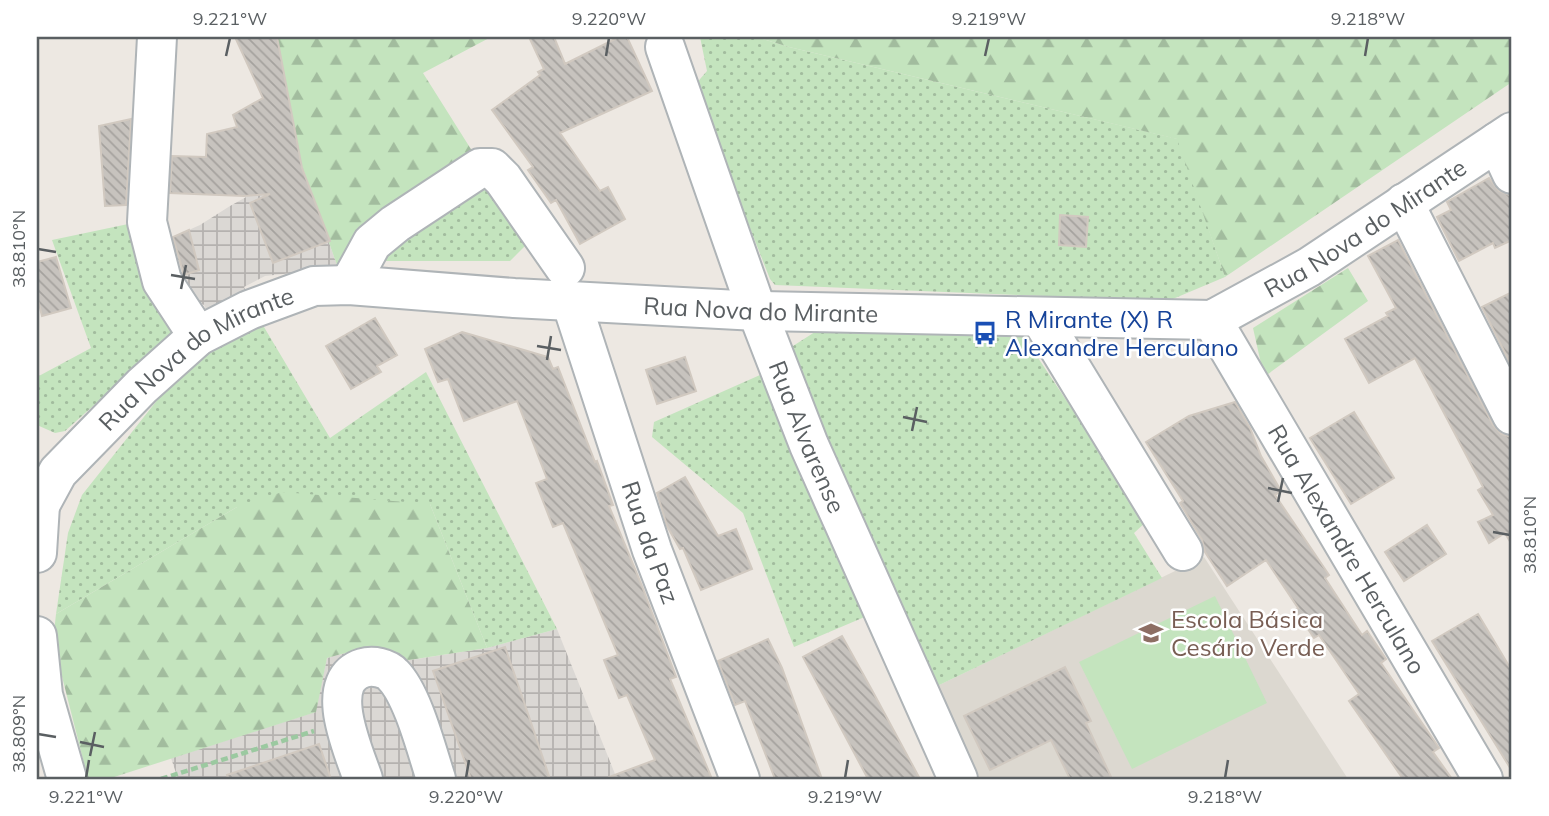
<svg xmlns="http://www.w3.org/2000/svg" width="1549" height="816" viewBox="0 0 1549 816" font-family="Mulish,sans-serif">
	<style>
		.industrial { fill: url(#industrial-grid) }
		.education { fill: #dcd8d0 }
		.grass { fill: url(#grass-dots) }
		.forest { fill: url(#forest-firs) }
		.pitch { fill: #c4e4be }
		.building { fill: url(#building-back-hatch); stroke: #d1c9c0; stroke-width: 2 }
		.lines { fill: none; stroke-linecap: round; stroke-linejoin: round }
		.minor-casing { stroke: #afb4b7; stroke-width: 42 }
		.path { stroke: #9bc9a0; stroke-width: 4.5; stroke-dasharray: 7 3.5; stroke-linecap: butt }
		.minor { stroke: #fff; stroke-width: 38 }
		.ticks { fill: none; stroke: #5a5f62; stroke-width: 2.5 }
		.labels { text-anchor: middle; dominant-baseline: central; stroke-width: 5; stroke-linejoin: round; paint-order: stroke }
		.street-label { font-size: 24px; fill: #5a5f62; stroke: #fff }
		.transit-label { font-size: 24px; fill: #164399; stroke: #fff; text-anchor: start }
		.education-label { font-size: 24px; fill: #785e54; stroke: #fff; text-anchor: start }
		.neatline { fill: none; stroke: #5a5f62; stroke-width: 2.5 }
		.ticks-label { font-size: 18px; text-anchor: middle; fill: #5a5f62 }
	</style>
	<defs>
		<pattern id="industrial-grid" width="8" height="8" patternUnits="userSpaceOnUse" patternTransform="scale(1.75)"><rect width="8" height="8" fill="#dbd8d4"/><path d="M0 4h8M4 0v8" fill="none" stroke="#b5b2af"/></pattern>
		<pattern id="grass-dots" width="8" height="8" patternUnits="userSpaceOnUse" patternTransform="scale(1.75)"><rect width="8" height="8" fill="#c4e4be"/><path d="M2 2h.1M6 6h.1" fill="none" stroke="#a2bc9e" stroke-width="1.8" stroke-linecap="round"/></pattern>
		<pattern id="forest-firs" width="22" height="20" patternUnits="userSpaceOnUse" patternTransform="scale(1.75)"><rect width="22" height="20" fill="#c4e4be"/><path d="M5 1l3.5 6h-7zM16 11l3.5 6h-7z" fill="#a2bc9e"/></pattern>
		<pattern id="building-back-hatch" width="6" height="6" patternUnits="userSpaceOnUse" patternTransform="scale(1.75)"><rect width="6" height="6" fill="#c7c3be"/><path d="M-1 5l2 2M0 0l6 6M5-1l2 2" fill="none" stroke="#a5a29e"/></pattern>
	</defs>
	<rect width="100%" height="100%" fill="#ede8e2"/>
	<path class="industrial" d="M302 166 338 268 265 276 244 287 261 322 218 337 204 305 180 294 162 242 200 225 230 206Z
		M557 629 617 779H178L171 758 315 712 327 658 360 649 404 661 487 648Z"/>
	<path class="education" d="M1204 557 1348 779H977L933 688Z"/>
	<path class="grass" d="M700 37H756L789 47 1178 139 1225 277 1168 301 775 285 770 279 694 86 707 71Z
		M491 184 531 240 510 261H376L482 185Z
		M133 223 176 332 65 431 55 433 37 425V377L91 348 52 240Z
		M261 322 330 438 426 372 557 629 487 648 430 504 237 507 56 614 68 533 82 495 174 379 218 337Z
		M818 330 1022 334 1147 521 1134 533 1162 578 933 688 794 361 793 346Z
		M760 375 874 613 794 647 743 513 652 437 654 422Z"/>
	<path class="forest" d="M276 37H491L423 73 474 154 338 268 302 166Z
		M756 37H1512V82L1225 277 1177 139 789 47Z
		M1348 268 1368 301 1264 377 1253 328Z
		M282 492 430 504 487 648 403 661 360 649 327 658 316 712 108 779H88L53 641 56 614 237 507Z"/>
	<path class="pitch" d="M1215 596 1267 703 1132 769 1079 662Z"/>
	<path class="building" d="M235 37H277L302 168 330 241 273 263 250 203 270 194 244 196 170 193 172 156 206 157 207 134 237 127 233 115 263 98Z
		M529 37H554L565 64 619 37H627L652 91 560 133 600 191 608 187 625 219 580 244 556 200 551 203 528 170 533 167 492 110 540 75 538 72 544 69Z
		M131 119 126 205 105 206 99 126Z
		M1489 178 1499 191 1512 196V240L1495 248 1493 243 1459 261 1437 217 1451 210 1447 202Z
		M1060 215 1088 217 1086 247 1059 245Z
		M189 230 199 270 184 275 173 237Z
		M1398 240 1493 425 1501 434 1512 437V545L1505 533 1489 543 1478 522 1493 515 1478 490 1483 487 1415 358 1369 383 1345 339 1388 316 1386 313 1396 308 1368 256Z
		M56 257 71 308 42 316 37 296V262Z
		M1512 292V367L1482 307Z
		M375 318 397 355 377 366 381 372 351 389 326 346Z
		M462 332 548 357 553 369 558 367 595 462 597 461 613 505 609 506 642 586 676 677 670 679 712 779H610L609 777 655 760 627 695 619 698 604 660 618 655 563 523 553 527 536 483 547 479 517 401 464 421 448 379 438 382 425 349Z
		M685 357 696 391 657 404 646 370Z
		M1235 402 1250 428 1261 456 1281 491 1275 495 1329 575 1325 578 1362 635 1367 631 1386 659 1381 663 1439 748 1433 752 1452 779H1403L1349 701 1359 694 1319 635 1314 638 1295 610 1298 608 1266 560 1227 586 1205 552 1202 540 1180 503 1183 501 1146 442 1189 416Z
		M1354 412 1394 478 1351 504 1310 438Z
		M685 477 718 536 736 529 752 569 701 590 683 548 680 549 667 526 657 493Z
		M1427 525 1446 554 1404 581 1385 552Z
		M1478 614 1512 671V771L1432 641Z
		M842 636 873 692 920 779H868L803 657Z
		M768 639 782 668 822 779H775L745 701 735 705 718 661Z
		M505 647 523 699 550 779H471L433 671Z
		M1065 667 1091 721 1086 723 1112 779H1070L1051 740 990 770 964 716Z
		M319 744 331 779H228L227 775Z"/>
	<g class="lines">
		<g class="minor-casing">
			<g id="minor">
				<path d="M157 37 147 222 162 281 198 336"/>
				<path id="s1" d="M665 47 757 311 809 445 958 779"/>
				<path d="M1497 142 1512 174"/>
				<path d="M1404 203 1512 415"/>
				<path d="M349 285 372 243 395 224 480 168H492L503 179 565 268"/>
				<path id="s2" d="M571 301 652 550 740 779"/>
				<path d="M1040 317 1183 551"/>
				<path id="s3" d="M1212 320 1483 779"/>
				<path d="M37 490 40 505 37 553"/>
				<path id="s4" d="M40 505 58 472 142 386 198 336 249 310 314 286 349 285 514 298 757 311 1212 320 1309 267 1512 132"/>
				<path d="M37 636 43 695 67 779"/>
				<path d="M363 779C354 752 321 681 363 668 373 665 387 668 393 675 413 695 427 752 436 779"/>
			</g>
		</g>
		<path class="path" d="M161 779 314 731"/>
		<use href="#minor" class="minor"/>
	</g>
	<path class="ticks" d="M226 56 230 38M606 56 609 38M985 56 989 38M1365 56 1368 38M38 249 56 252M171 275 195 279M181 289 186 265M537 346 561 350M547 360 551 336M903 417 927 422M912 431 917 407M1268 488 1292 493M1278 502 1283 478M1493 532 1510 535M38 734 56 737M80 742 104 747M90 756 95 732M86 778 89 760M466 778 469 760M845 778 848 760M1225 778 1228 760"/>
	<defs>
		<g id="bus-bare" transform="scale(1.89)"><path d="M-5-6H5V4H4V6H2V4H-2V6H-4V4H-5ZM-3.5-4V0h7V-4ZM-3.5 1.2v1.5H-2V1.2ZM2 1.2v1.5H3.5V1.2Z" fill="#1a4fb4" stroke="#fff" stroke-width="2.5" paint-order="stroke"/></g>
		<g id="school-bare" transform="scale(1.89)"><path d="M0-5L7-2L0 1L-7-2ZM-4 1L0 2.5L4 1V4Q0 6-4 4Z" fill="#8d6e63" stroke="#fff" stroke-width="2.5" paint-order="stroke"/></g>
	</defs>
	<g fill-rule="evenodd">
		<use href="#bus-bare" x="985" y="333"/>
		<use href="#school-bare" x="1151" y="633"/>
	</g>
	<g class="labels">
		<g class="street-label">
			<text stroke="none"><textPath href="#s4" startOffset="1437">Rua Nova do Mirante</textPath></text>
			<text stroke="none"><textPath href="#s4" startOffset="807">Rua Nova do Mirante</textPath></text>
			<text stroke="none"><textPath href="#s4" startOffset="219">Rua Nova do Mirante</textPath></text>
			<text stroke="none"><textPath href="#s1" startOffset="415">Rua Alvarense</textPath></text>
			<text stroke="none"><textPath href="#s2" startOffset="254">Rua da Paz</textPath></text>
			<text stroke="none"><textPath href="#s3" startOffset="266">Rua Alexandre Herculano</textPath></text>
		</g>
		<g class="transit-label">
			<text x="1005" y="319">R Mirante (X) R<tspan x="1005" dy="28">Alexandre Herculano</tspan></text>
		</g>
		<g class="education-label">
			<text x="1171" y="619">Escola Básica<tspan x="1171" dy="28">Cesário Verde</tspan></text>
		</g>
	</g>
	<rect width="1549" height="816" fill="none" stroke="#ffffff" stroke-width="77"/>
	<rect x="38" y="38" width="1472" height="740" class="neatline"/>
	<g class="ticks-label">
		<text x="230" y="25">9.221°W</text>
		<text x="609" y="25">9.220°W</text>
		<text x="989" y="25">9.219°W</text>
		<text x="1368" y="25">9.218°W</text>
		<text transform="translate(19 249) rotate(-90)" y="6">38.810°N</text>
		<text transform="translate(1530 535) rotate(-90)" y="6">38.810°N</text>
		<text transform="translate(19 734) rotate(-90)" y="6">38.809°N</text>
		<text x="86" y="803">9.221°W</text>
		<text x="466" y="803">9.220°W</text>
		<text x="845" y="803">9.219°W</text>
		<text x="1225" y="803">9.218°W</text>
	</g>
</svg>
